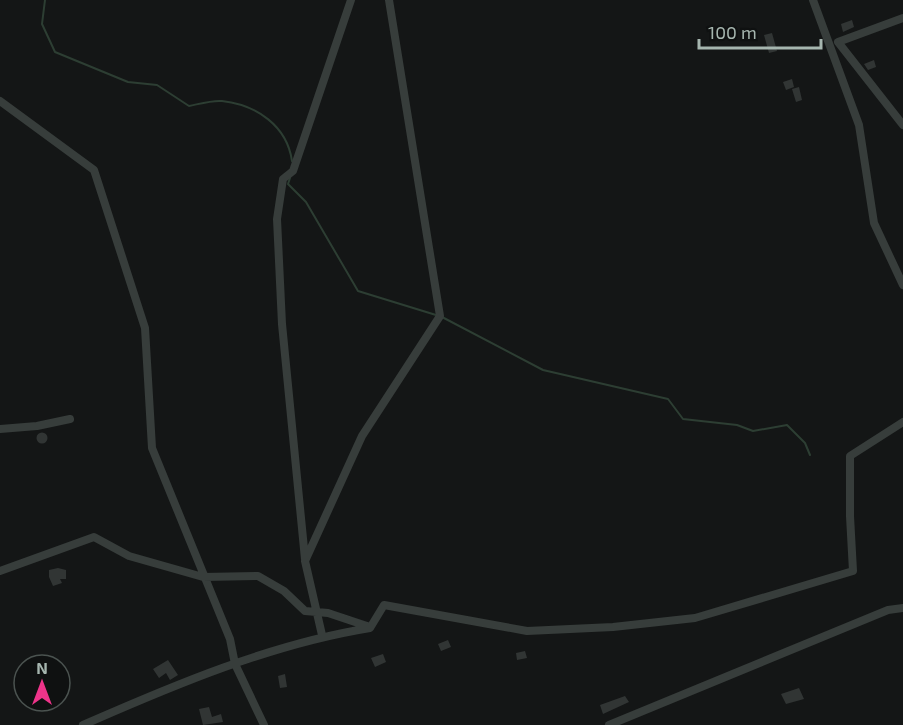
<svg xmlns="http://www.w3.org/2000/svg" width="903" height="725" viewBox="0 0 903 725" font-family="'Exo 2',sans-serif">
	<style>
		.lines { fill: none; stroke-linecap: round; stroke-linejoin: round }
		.stream { stroke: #2d3e33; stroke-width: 2 }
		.building { fill: #313534 }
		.minor { stroke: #373d3b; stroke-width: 8 }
	</style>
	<rect width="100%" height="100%" fill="#141616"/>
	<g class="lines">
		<path class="stream" d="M45 0 42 24 55 52 128 82 157 85 189 106C199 104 212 100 222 101 257 105 287 126 292 161
			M290 178 288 184 306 202 358 291 436 315
			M442 317 543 370 668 399 683 419 737 425 753 431 787 425 805 443 810 455"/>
	</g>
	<path class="building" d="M852 20 854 27 843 32 841 24Z
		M772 33 777 51 769 53 764 35Z
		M874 60 876 67 868 70 864 64Z
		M792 79 794 87 786 90 783 82Z
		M799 87 802 100 796 102 792 89Z
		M36.5 438a5.5 5.5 0 1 1 11 0a5.5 5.5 0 1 1-11 0Z
		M58 568 66 570V579H60L62 583 53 586 49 577V570Z
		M448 640 451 647 441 651 438 644Z
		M525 651 527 658 517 660 516 653Z
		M383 654 386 662 375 667 371 658Z
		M168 660 178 675 170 680 166 673 159 678 153 669Z
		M285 674 287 687 280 688 278 676Z
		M799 688 804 699 786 704 781 694Z
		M625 696 629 702 603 714 600 705Z
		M209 707 212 717 221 714 223 722 203 725 199 709Z"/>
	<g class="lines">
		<path class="minor" d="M813 0 859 125 874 223 903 285
			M903 18 838 42 903 125
			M0 101 94 170 145 328 152 448 230 639 235 664 264 725
			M0 429 37 426 70 419
			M305 559 282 324 277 219 283 179 293 171 351 0
			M0 571 94 537 129 556 203 577 258 576 284 591 305 611 328 613 370 627
			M322 635 305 561 362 436 440 316 389 0
			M83 725C174 685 271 644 370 628L384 605 527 631 613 627 695 618 853 571 850 516V456L903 422
			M609 725 888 610 903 608"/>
	</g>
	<g transform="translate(42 683)"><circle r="28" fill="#0f1111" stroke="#4b5350" stroke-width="1.5"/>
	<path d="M0-4.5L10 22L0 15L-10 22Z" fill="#ee348a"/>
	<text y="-9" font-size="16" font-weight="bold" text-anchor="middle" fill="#a6b6af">N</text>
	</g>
	<path d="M699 39v9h122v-9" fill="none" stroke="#a6b6af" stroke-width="3"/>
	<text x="708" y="39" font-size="18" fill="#a6b6af" stroke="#0f1111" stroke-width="4.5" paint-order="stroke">100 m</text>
</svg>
